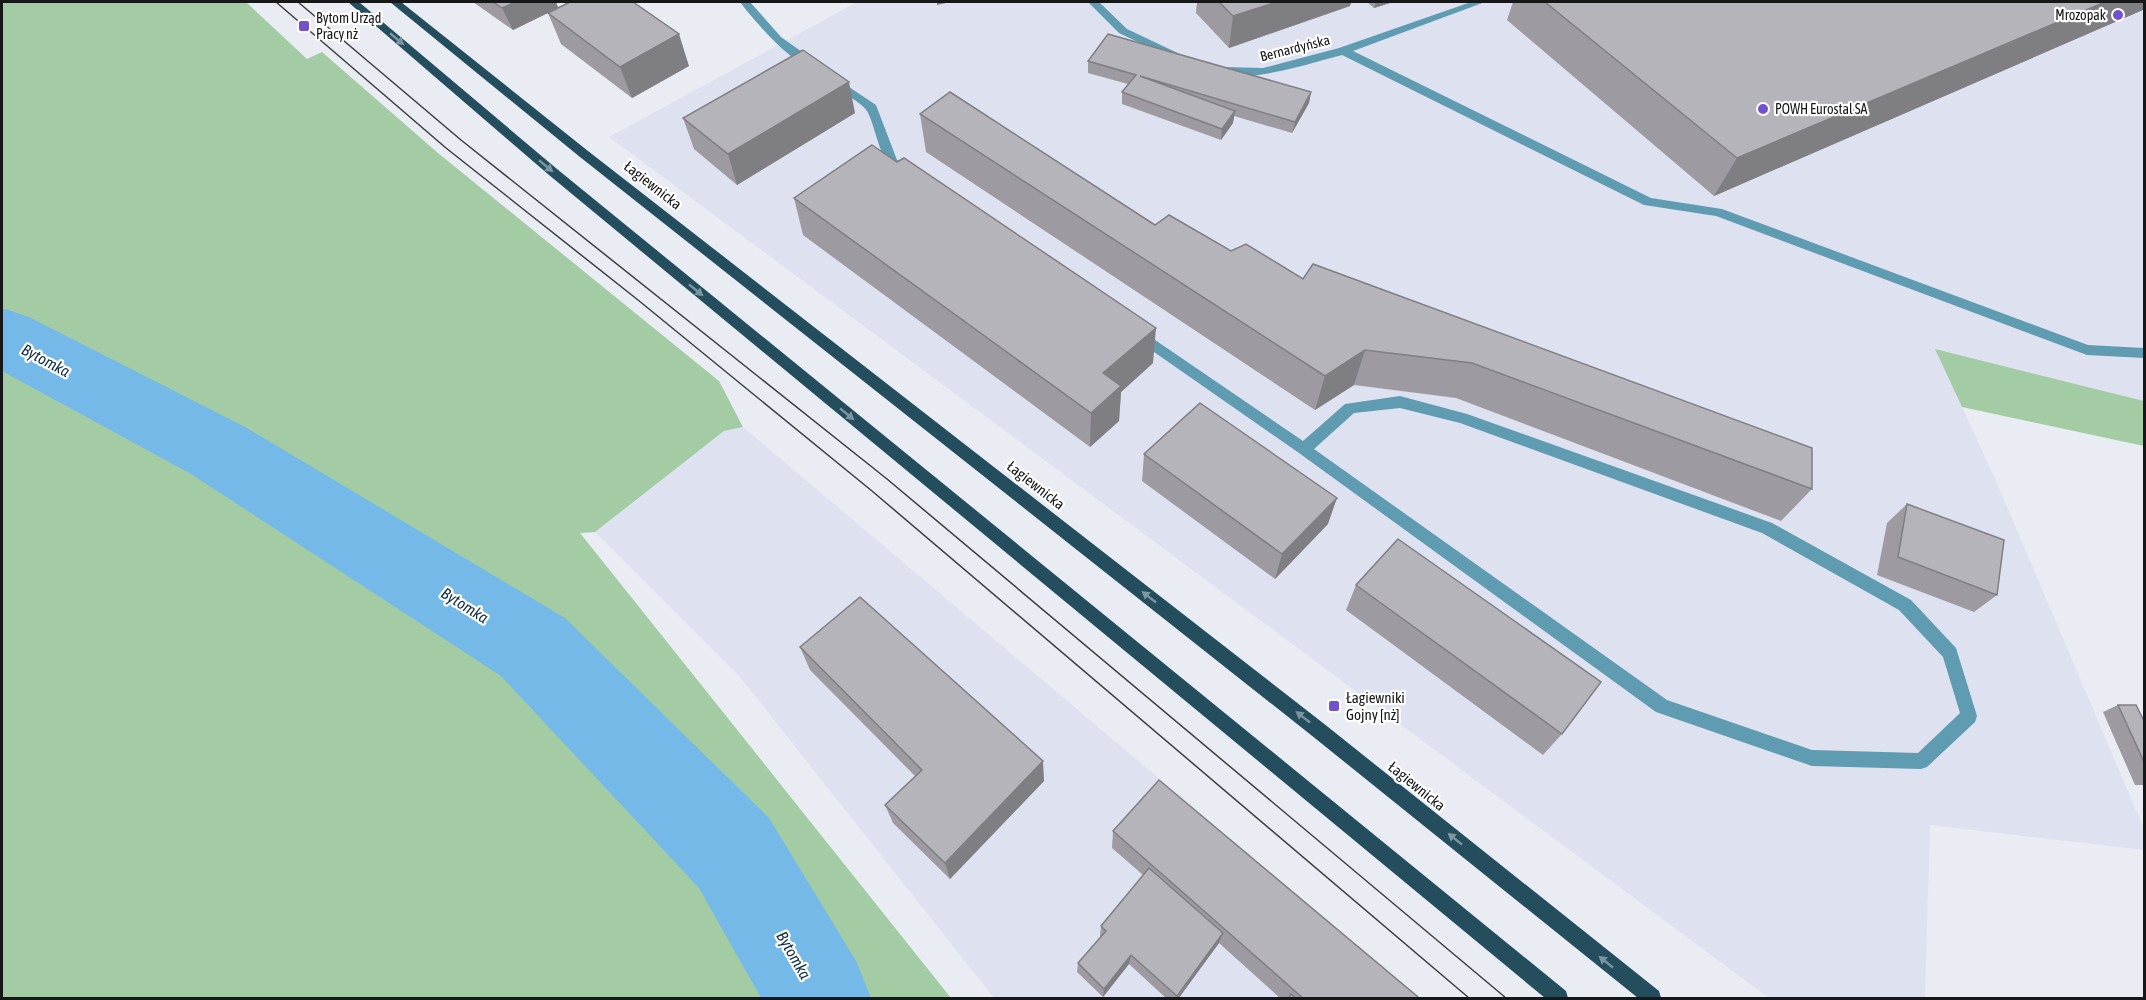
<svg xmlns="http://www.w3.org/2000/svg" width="2146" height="1000" viewBox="0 0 2146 1000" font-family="'Asap Condensed',sans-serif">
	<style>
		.built { fill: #dee2f0 }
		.green { fill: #a3cca5 }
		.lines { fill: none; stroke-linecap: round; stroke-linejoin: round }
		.river { fill: #74b9e7; fill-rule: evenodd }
		.minor { fill: #5f9bb1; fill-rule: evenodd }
		.major { fill: #244e5d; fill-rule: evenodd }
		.tram { stroke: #3d3e41; stroke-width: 1.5 }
		.wall { fill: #9d9ba1 }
		.shaded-wall { fill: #7f7e83 }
		.building { fill: #b6b4bb; stroke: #7f7e83; stroke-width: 1.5 }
		.oneway { fill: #7c959e }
		.poi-dot { fill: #7152cc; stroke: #fff; stroke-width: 2 }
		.labels { text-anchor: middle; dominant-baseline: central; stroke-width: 4.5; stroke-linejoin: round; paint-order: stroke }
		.far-poi-label { font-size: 14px; fill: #161719; stroke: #fff; text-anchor: start }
		.far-street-label { font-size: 14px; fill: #161719; stroke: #fff }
		.street-label { font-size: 15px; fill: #161719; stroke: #fff }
		.poi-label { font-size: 15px; fill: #161719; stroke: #fff; text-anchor: start }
		.water-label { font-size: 16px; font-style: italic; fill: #102f42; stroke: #fff }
	</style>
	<rect width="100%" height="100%" fill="#eaecf3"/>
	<path class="built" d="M857 2H2144V401L1936 350 1999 488 2144 829V850L1930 825 1925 998H1769L609 137Z
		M743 427 1419 998H994L740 677 595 532 724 431Z"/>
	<path class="green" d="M2 2H246L307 59 322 52 438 153 719 381 743 427 724 431 595 532 580 533 951 998H2Z
		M1935 349 2144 401V446L1962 407Z"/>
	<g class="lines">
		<path class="river" d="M2 308 29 317 247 428 565 618 769 818 856 961 871 998H761L699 888 501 676 191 474 2 371Z"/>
		<path class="minor" d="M740 2H750L781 37 816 62V68C797 71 751 17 740 2Z
			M1088 2H1099L1127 29 1186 57 1184 60H1176L1119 33Z
			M1471 2H1485L1353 51 1651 198 1722 209 2088 345 2144 348V358L2087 355 1716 216 1644 205 1342 55C1318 61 1236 88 1217 71L1223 67 1263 68 1339 48Z
			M834 77 876 105 897 160 907 166V172C881 179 877 127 867 111 862 103 839 90 830 84V78Z
			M1139 329 1303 441 1345 404 1400 396 1467 414 1772 523 1911 600 1956 648 1977 716 1975 722 1927 767 1921 769 1812 766 1656 712 1299 453 1134 338 1132 334 1134 330ZM1400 408 1460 423 1762 533 1899 610 1943 657 1960 713 1918 753 1812 750 1667 700 1314 449 1354 413Z"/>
		<path class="major" d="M348 2H359L557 169 1566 991 1568 998H1545L549 175Z
			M390 2H401L588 151 1323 723 1659 991 1661 998H1638L1311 735 580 157Z"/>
		<path class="tram" d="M276 2 446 148 638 300 872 491 1469 998
			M298 2 461 140 887 479 1506 998"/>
	</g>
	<path class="wall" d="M473 2H556L558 7 565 4 564 2H633L689 66 632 98 561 44 548 13 513 30Z
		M1197 2H1351L1350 6 1229 48 1196 13Z
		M1367 2H1393L1374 8Z
		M1513 2H2145V9L1714 196 1507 20Z
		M1088 61 1311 92 1309 103 1292 133 1234 116 1233 123 1221 140 1122 104V92L1128 84 1088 73Z
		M855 113 737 185 694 149 683 118Z
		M920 114 1155 225 1231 251 1303 279 1812 489 1781 521 1456 398 1354 385 1315 410 926 152Z
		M794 198 1153 363 1121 392 1119 421 1090 447 803 235Z
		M1144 454 1328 524 1275 579 1142 481Z
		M1907 504 1997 595 1974 612 1877 575 1887 523Z
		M1356 585 1562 734 1543 755 1346 610Z
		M800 647 1044 781 950 879 893 823 885 805 915 776 810 670Z
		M2118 705 2143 719 2145 720V785H2135L2103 712Z
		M1113 831 1417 999H1281L1219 943 1178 999H1167L1129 964 1103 997 1077 972 1078 963 1101 937 1100 936 1101 926 1143 875 1112 848Z"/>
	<path class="shaded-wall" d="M516 2H556L558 8 513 30 502 8Z
		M937 2H950L937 5Z
		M1277 2H1351L1350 6 1229 48 1233 16Z
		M1376 2H1393L1374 8Z
		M2105 2H2145V9L1714 196 1737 158Z
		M679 34 689 66 632 98 620 67Z
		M849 82 855 113 737 185 728 154Z
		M1311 92 1309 103 1292 133 1295 122Z
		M1235 111 1233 123 1221 140 1222 129Z
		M1156 328 1153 363 1121 392 1119 421 1090 447 1091 413 1103 373Z
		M1365 350 1354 385 1315 410 1325 376Z
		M1337 498 1328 524 1275 579 1282 554Z
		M1043 761 1044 781 950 879 945 863Z
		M1223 933 1219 943 1178 999H1176Z
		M1131 955 1129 964 1103 997 1104 989Z"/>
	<path class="building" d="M493 2H516L502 8Z
		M570 2H633L679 34 620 67 548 13Z
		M1219 2H1277L1233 16Z
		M1545 2H2105L1737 158Z
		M1108 34 1311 92 1295 122 1140 76 1235 111 1222 129 1122 92 1136 75 1088 61Z
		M803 50 849 82 728 154 683 118Z
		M950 92 1155 225 1169 215 1231 251 1246 244 1303 279 1313 264 1812 448V489L1472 363 1365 350 1325 376 920 114Z
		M872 145 897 162 904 158 1156 328 1103 373 1121 386 1091 413 794 198Z
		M1200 403 1337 498 1282 554 1144 454Z
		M1907 504 2004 540 1997 595 1898 557Z
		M1398 539 1601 682 1562 734 1356 585Z
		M860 597 1043 761 945 863 885 805 922 770 800 647Z
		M2118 705H2136L2143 719 2145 720V764Z
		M1159 780 1418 997 1417 999H1304L1113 831Z
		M1149 868 1223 933 1177 996 1131 955 1104 989 1078 963 1106 931 1101 926Z
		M1291 994 1296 999H1288Z"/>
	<defs><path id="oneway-solid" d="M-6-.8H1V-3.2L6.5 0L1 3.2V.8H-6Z" transform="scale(1.5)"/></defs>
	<g class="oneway">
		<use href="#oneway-solid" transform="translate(397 39) rotate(40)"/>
		<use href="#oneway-solid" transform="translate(546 166) rotate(40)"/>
		<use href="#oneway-solid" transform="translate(696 290) rotate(39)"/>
		<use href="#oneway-solid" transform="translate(847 414) rotate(39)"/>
		<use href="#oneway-solid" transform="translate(1149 597) rotate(-142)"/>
		<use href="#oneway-solid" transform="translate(1303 717) rotate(-142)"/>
		<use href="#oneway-solid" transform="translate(1455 839) rotate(-141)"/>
		<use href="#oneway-solid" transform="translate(1606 962) rotate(-141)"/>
	</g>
	<g class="poi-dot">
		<circle cx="2118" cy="15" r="6"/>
		<rect x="298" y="20" width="12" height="12" rx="3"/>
		<circle cx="1763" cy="109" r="6"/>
		<rect x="1328" y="700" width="12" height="12" rx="3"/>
	</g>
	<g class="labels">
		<g class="far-poi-label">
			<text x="2106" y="15" text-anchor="end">Mrozopak</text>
			<text x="316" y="18">Bytom Urząd<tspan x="316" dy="16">Pracy nż</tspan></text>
			<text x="1775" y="109">POWH Eurostal SA</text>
		</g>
		<g class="far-street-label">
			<text transform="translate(1295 48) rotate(-14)">Bernardyńska</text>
		</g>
		<g class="street-label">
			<text transform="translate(653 185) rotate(38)">Łagiewnicka</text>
			<text transform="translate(1036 485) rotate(38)">Łagiewnicka</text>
			<text transform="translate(1417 786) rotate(39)">Łagiewnicka</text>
		</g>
		<g class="poi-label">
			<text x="1346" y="697">Łagiewniki<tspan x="1346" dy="17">Gojny [nż]</tspan></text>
		</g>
		<g class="water-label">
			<text transform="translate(46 360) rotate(28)">Bytomka</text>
			<text transform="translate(465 605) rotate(32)">Bytomka</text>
			<text transform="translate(794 955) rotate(60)">Bytomka</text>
		</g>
	</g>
	<rect width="2146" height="1000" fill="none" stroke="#161719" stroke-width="6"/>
</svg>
